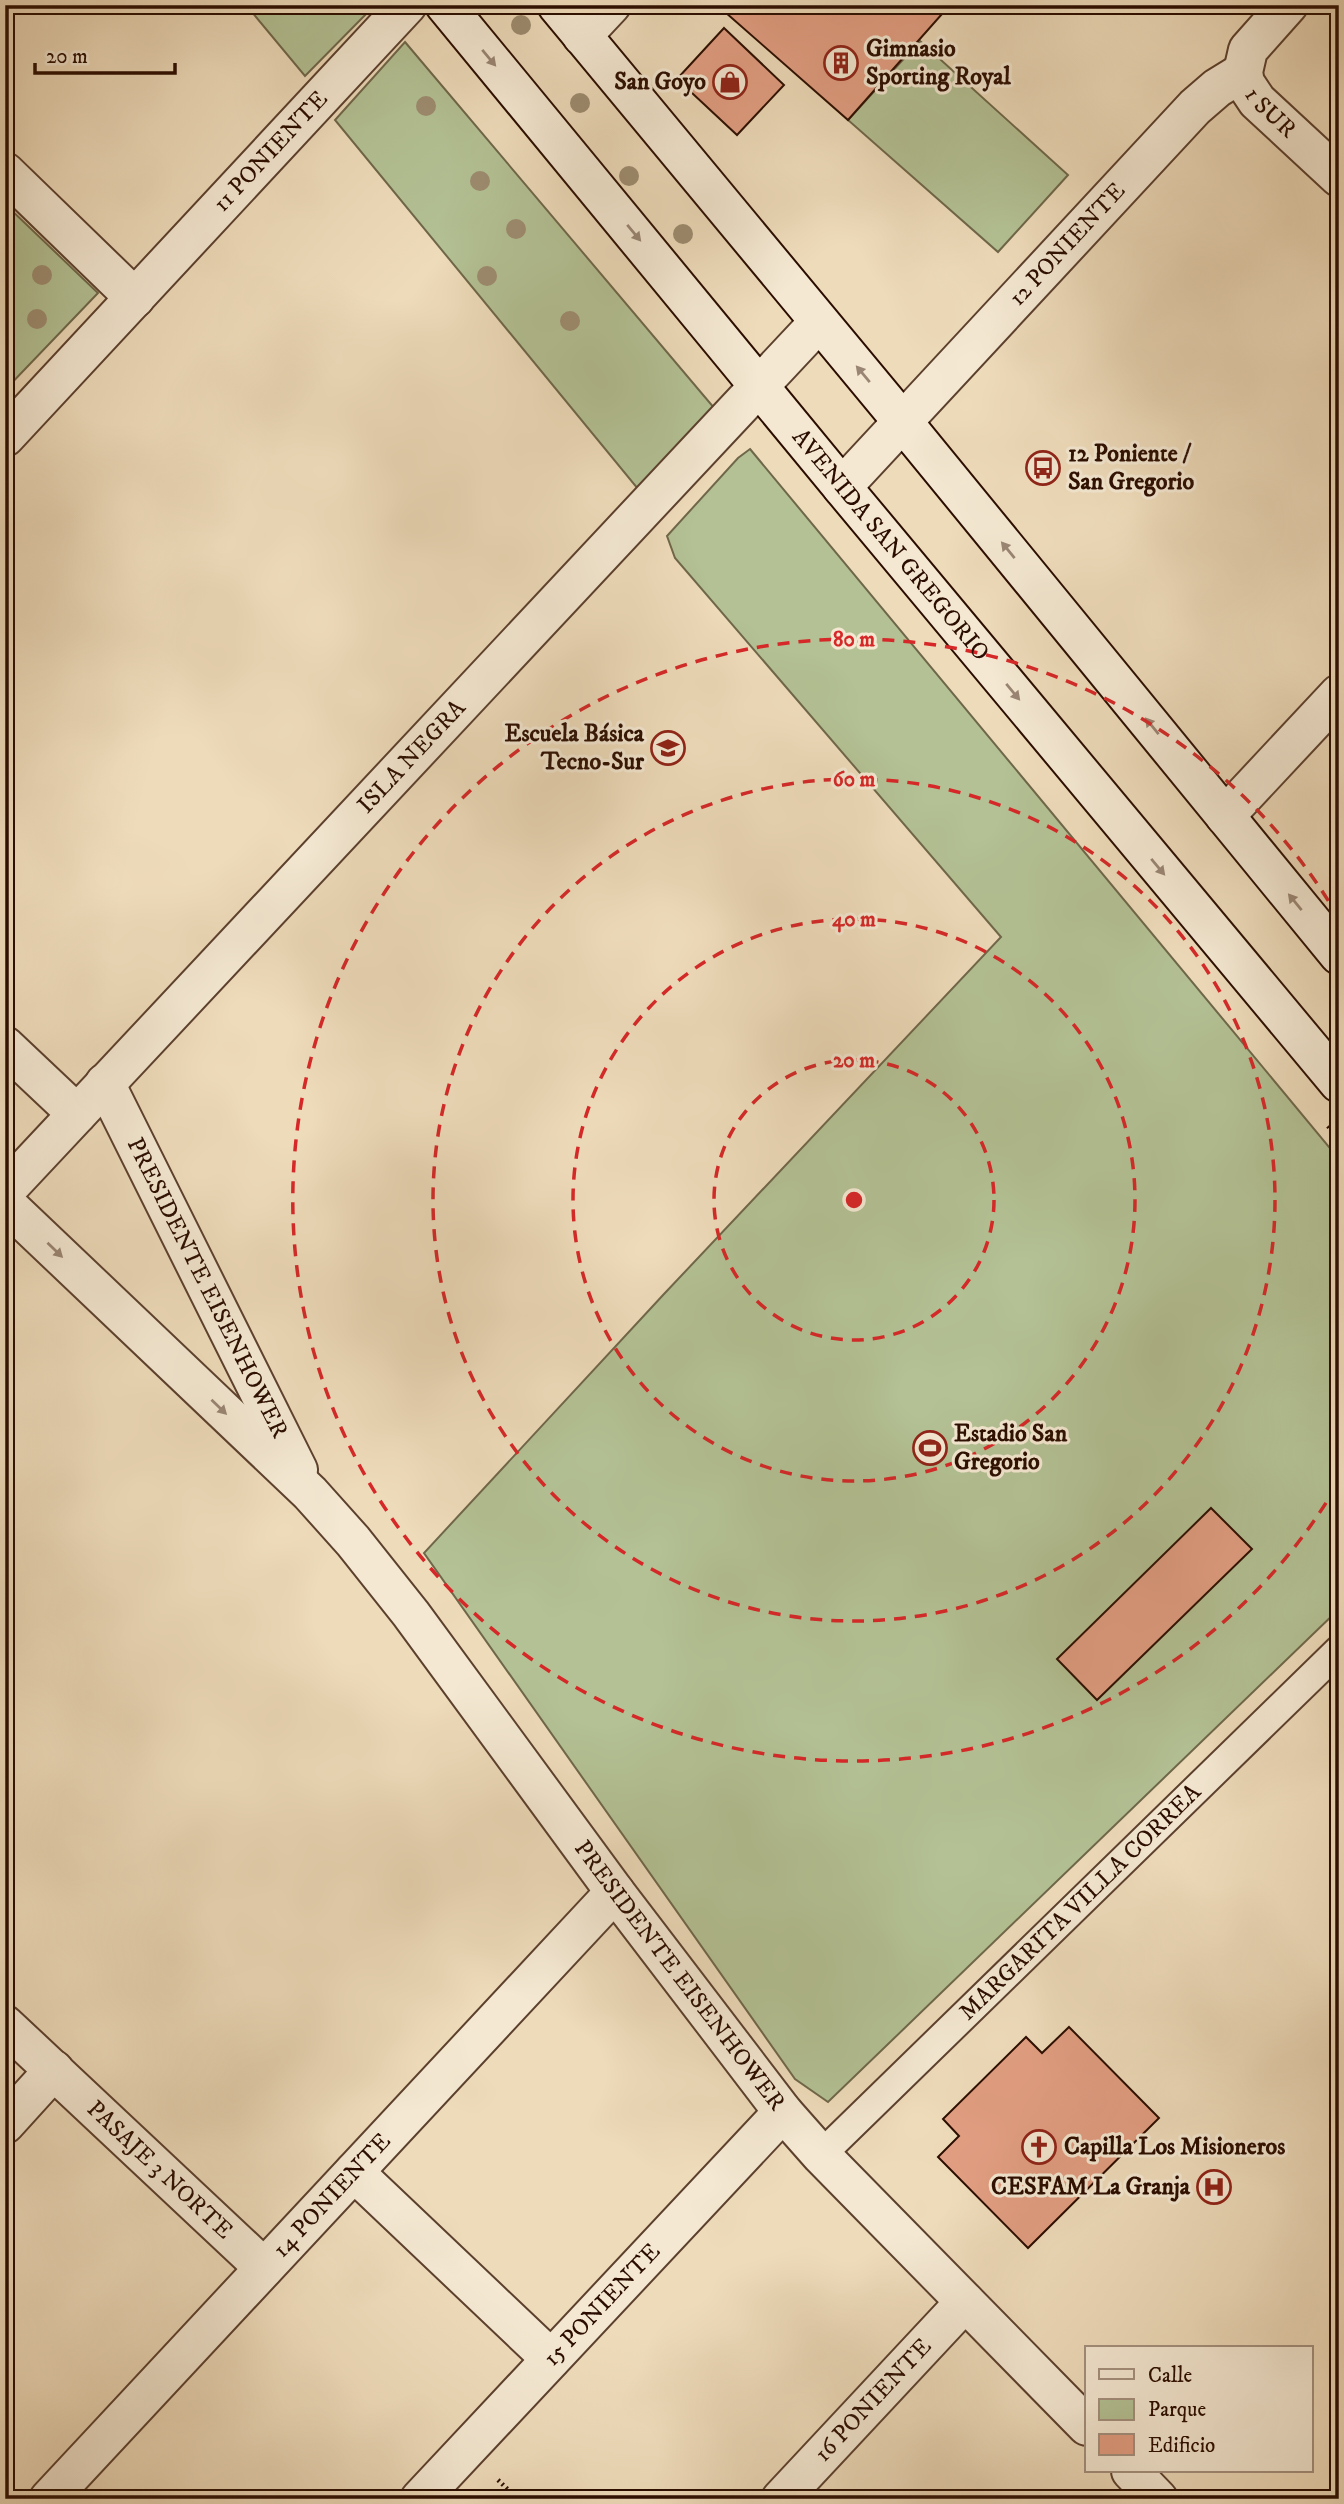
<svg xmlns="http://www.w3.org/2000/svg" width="1344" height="2504" viewBox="0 0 1344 2504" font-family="'IM FELL DW Pica',serif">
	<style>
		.green { fill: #b3c194; stroke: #6f674a; stroke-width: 2 }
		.building { fill: #e29e82; stroke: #2b0d00; stroke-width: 2 }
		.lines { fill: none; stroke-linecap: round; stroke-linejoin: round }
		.lane-casing { stroke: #5c402e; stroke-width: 32 }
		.street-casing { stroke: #5c402e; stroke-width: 42 }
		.secondary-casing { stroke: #2b0d00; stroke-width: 42 }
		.path { stroke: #2b0d00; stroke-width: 4.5; stroke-dasharray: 2 3.5; stroke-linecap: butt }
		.lane { stroke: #f4e8d2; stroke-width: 28 }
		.street { stroke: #f4e8d2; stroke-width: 38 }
		.secondary { stroke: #f4e8d2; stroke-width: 38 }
		.tree { fill: #9d8c70 }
		.oneway { fill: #9a8574 }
		.ring { fill: none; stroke: #d62828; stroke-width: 3.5; stroke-dasharray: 12 9 }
		.labels { text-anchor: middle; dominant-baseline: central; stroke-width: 6; stroke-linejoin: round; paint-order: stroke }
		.poi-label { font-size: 24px; font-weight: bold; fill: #2b0d00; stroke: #f4e8d2; text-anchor: start }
		.street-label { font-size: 24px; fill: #2b0d00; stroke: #f4e8d2 }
		.centre { fill: #d62828; stroke: #f4e8d2; stroke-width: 3.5 }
		.ring-label { font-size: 21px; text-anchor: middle; font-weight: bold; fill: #d62828; stroke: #f4e8d2; stroke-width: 6; stroke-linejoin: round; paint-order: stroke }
	</style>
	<rect width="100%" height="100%" fill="#eedbba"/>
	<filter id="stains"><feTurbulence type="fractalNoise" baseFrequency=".00286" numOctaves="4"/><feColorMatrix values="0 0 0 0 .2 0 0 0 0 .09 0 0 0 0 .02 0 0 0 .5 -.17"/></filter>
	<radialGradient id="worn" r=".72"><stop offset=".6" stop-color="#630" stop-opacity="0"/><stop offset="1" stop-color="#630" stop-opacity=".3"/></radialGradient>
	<path class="green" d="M246 5H375L305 76Z
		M920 41 1068 175 998 252 848 120Z
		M405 42 715 409 638 489 335 120Z
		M5 204 98 293 5 390Z
		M750 449 1339 1159V1609L828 2102 795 2079 424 1553 664 1294 1001 937 675 558 667 536 738 458Z"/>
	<path class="building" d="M717 5H950L848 120Z
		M724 28 784 85 737 135 677 79Z
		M1211 1508 1252 1549 1097 1700 1057 1659Z
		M1069 2027 1159 2118 1028 2248 938 2157 959 2136 943 2119 1026 2037 1042 2053Z"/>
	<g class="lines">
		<g class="lane-casing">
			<g id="lane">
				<path id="s1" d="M821 2155 1339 1650"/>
			</g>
		</g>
		<g class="street-casing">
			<g id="street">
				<path id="s2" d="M1288 5 1248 50 1243 72 1245 83 1257 101 1339 177"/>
				<path d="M582 36 611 5"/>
				<path d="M5 172 135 298"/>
				<path id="s3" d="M5 437 407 5"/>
				<path id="s4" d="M842 487 1195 107 1217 88 1243 72"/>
				<path d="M1225 816 1339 694"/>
				<path d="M5 1046 77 1114"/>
				<path id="s5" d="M105 1083 298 1470"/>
				<path id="s6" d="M5 1191 819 322"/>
				<path id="s7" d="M5 1203 310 1493 353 1541 411 1614 615 1892 783 2112 821 2155 1087 2426"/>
				<path id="s8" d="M5 2025 264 2268"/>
				<path d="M5 2124 54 2070"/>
				<path d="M354 2172 551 2359"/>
				<path d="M1131 2471 1158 2499"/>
				<path id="s9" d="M49 2499 615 1892"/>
				<path id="s10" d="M420 2499 783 2112"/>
				<path id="s11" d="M781 2499 965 2302"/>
			</g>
		</g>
		<g class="secondary-casing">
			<g id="secondary">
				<path id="s12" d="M445 5 842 487 1339 1083"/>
				<path d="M557 5 902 421 1339 955"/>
			</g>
		</g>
		<path class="path" d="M1328 1126 1339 1140
			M498 2480 518 2499"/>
		<use href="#lane" class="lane"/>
		<use href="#street" class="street"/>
		<use href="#secondary" class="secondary"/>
	</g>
	<g class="tree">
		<circle cx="521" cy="25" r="10"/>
		<circle cx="580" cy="103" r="10"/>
		<circle cx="426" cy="106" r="10"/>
		<circle cx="629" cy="176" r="10"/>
		<circle cx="480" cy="181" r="10"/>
		<circle cx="516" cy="229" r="10"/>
		<circle cx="683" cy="234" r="10"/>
		<circle cx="42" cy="275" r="10"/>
		<circle cx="487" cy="276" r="10"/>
		<circle cx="37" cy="319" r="10"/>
		<circle cx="570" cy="321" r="10"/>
	</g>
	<defs><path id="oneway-solid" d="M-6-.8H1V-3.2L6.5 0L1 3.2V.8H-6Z" transform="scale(1.75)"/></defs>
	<g class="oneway">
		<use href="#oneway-solid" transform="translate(489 58) rotate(50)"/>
		<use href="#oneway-solid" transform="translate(634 233) rotate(50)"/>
		<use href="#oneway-solid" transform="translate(863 374) rotate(-130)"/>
		<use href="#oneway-solid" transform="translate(1008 550) rotate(-129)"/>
		<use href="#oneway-solid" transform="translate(1013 692) rotate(50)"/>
		<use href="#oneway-solid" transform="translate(1152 726) rotate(-129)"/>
		<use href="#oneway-solid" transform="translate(1158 867) rotate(50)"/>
		<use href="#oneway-solid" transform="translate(1295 902) rotate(-129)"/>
		<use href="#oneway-solid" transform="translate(55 1250) rotate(44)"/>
		<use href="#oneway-solid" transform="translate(219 1407) rotate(44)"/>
	</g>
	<g class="ring">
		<circle cx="854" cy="1200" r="140"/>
		<circle cx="854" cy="1200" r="281"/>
		<circle cx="854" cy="1200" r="421"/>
		<path d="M1337 1485A561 561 0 1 1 1337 915"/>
	</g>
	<defs>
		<g id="building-ring" transform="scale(1.75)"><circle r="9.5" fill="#f4e8d2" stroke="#8f2418" stroke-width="1.5"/><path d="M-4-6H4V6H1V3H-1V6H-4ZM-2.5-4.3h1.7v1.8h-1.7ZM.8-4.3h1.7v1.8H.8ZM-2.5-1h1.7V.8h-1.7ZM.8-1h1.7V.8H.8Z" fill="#8f2418"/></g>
		<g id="shop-ring" transform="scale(1.75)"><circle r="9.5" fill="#f4e8d2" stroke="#8f2418" stroke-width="1.5"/><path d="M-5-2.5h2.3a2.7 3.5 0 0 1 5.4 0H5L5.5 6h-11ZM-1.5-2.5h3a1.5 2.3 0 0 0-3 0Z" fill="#8f2418"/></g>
		<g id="bus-ring" transform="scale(1.75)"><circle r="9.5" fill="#f4e8d2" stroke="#8f2418" stroke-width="1.5"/><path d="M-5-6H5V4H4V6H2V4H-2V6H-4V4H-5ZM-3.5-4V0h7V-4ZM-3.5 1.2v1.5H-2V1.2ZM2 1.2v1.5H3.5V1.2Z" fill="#8f2418"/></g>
		<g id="school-ring" transform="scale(1.75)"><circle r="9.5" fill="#f4e8d2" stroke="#8f2418" stroke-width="1.5"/><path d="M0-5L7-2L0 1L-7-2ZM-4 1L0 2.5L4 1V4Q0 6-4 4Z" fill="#8f2418"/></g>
		<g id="stadium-ring" transform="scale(1.75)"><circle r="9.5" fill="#f4e8d2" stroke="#8f2418" stroke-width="1.5"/><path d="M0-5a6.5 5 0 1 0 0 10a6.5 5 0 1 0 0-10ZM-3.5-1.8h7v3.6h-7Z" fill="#8f2418"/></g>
		<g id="church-ring" transform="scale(1.75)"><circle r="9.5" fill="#f4e8d2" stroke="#8f2418" stroke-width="1.5"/><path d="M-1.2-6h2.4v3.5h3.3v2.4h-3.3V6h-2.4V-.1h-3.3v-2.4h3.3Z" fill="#8f2418"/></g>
		<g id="hospital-ring" transform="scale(1.75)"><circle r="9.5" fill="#f4e8d2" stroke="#8f2418" stroke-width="1.5"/><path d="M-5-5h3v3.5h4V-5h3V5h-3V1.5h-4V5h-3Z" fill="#8f2418"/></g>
	</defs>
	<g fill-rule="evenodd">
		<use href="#building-ring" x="841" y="63"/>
		<use href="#shop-ring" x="730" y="82"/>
		<use href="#bus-ring" x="1043" y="468"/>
		<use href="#school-ring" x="668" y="748"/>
		<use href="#stadium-ring" x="930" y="1448"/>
		<use href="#church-ring" x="1039" y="2147"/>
		<use href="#hospital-ring" x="1214" y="2187"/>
	</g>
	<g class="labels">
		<g class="poi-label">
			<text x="866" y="49">Gimnasio<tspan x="866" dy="28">Sporting Royal</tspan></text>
			<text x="706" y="82" text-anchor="end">San Goyo</text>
			<text x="1068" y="454">12 Poniente /<tspan x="1068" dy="28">San Gregorio</tspan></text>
			<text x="644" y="734" text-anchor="end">Escuela Básica<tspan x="644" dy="28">Tecno-Sur</tspan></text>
			<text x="954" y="1434">Estadio San<tspan x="954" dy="28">Gregorio</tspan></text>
			<text x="1064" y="2147">Capilla Los Misioneros</text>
			<text x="1190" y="2187" text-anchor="end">CESFAM La Granja</text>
		</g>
		<g class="street-label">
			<text stroke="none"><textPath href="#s2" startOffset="133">1 SUR</textPath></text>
			<text stroke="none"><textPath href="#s3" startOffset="390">11 PONIENTE</textPath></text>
			<text stroke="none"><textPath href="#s4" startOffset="331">12 PONIENTE</textPath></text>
			<text stroke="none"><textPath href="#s12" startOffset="700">AVENIDA SAN GREGORIO</textPath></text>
			<text stroke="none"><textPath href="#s6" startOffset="595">ISLA NEGRA</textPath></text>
			<text stroke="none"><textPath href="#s5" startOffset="229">PRESIDENTE EISENHOWER</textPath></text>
			<text stroke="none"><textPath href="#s1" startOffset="362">MARGARITA VILLA CORREA</textPath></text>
			<text stroke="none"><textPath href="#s7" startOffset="1029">PRESIDENTE EISENHOWER</textPath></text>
			<text stroke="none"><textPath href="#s8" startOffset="212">PASAJE 3 NORTE</textPath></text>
			<text stroke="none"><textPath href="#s9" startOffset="415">14 PONIENTE</textPath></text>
			<text stroke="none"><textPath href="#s10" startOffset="266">15 PONIENTE</textPath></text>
			<text stroke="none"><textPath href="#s11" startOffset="135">16 PONIENTE</textPath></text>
		</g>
	</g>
	<circle cx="854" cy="1200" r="10" class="centre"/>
	<g class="ring-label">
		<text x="854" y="646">80 m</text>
		<text x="854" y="786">60 m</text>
		<text x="854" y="926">40 m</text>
		<text x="854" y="1067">20 m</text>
	</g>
	<rect width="1344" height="2504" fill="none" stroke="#eedbba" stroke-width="28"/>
	<rect x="7" y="7" width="1330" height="2490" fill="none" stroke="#2b0d00" stroke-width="3.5"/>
	<rect x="14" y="14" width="1316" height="2476" fill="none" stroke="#2b0d00" stroke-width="2"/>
	<rect x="1085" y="2346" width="228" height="126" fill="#f4e8d2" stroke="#a4907e" stroke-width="2"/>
	<rect x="1099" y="2369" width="35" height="10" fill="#f4e8d2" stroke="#a4907e" stroke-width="2"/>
	<text x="1148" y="2382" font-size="21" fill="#2b0d00">Calle</text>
	<rect x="1099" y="2399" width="35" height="21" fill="#b3c194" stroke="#a4907e" stroke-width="2"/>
	<text x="1148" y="2416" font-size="21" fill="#2b0d00">Parque</text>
	<rect x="1099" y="2434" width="35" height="21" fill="#e29e82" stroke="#a4907e" stroke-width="2"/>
	<text x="1148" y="2452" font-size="21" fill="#2b0d00">Edificio</text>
	<path d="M35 63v10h140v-10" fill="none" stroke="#2b0d00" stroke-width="3.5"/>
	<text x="46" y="63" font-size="21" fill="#2b0d00" stroke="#f4e8d2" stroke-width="5" paint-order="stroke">20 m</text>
	<rect width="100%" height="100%" filter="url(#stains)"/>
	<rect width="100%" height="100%" fill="url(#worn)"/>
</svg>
